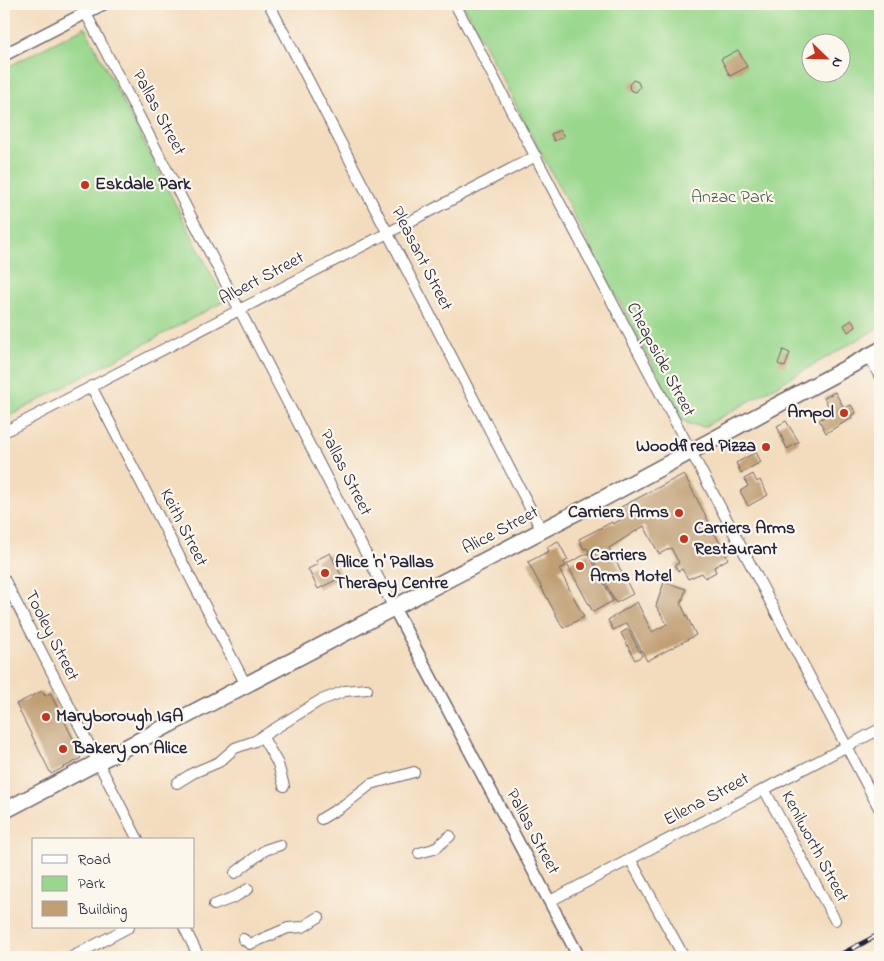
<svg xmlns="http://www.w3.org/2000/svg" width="884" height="961" viewBox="0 0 884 961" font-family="'Indie Flower',sans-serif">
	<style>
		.green { fill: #99d78c; stroke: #5e7c64; fill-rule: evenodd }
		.building { fill: #c09f74 }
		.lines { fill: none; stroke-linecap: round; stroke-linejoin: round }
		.minor-casing { stroke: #6b6368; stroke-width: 12 }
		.tertiary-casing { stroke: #6b6368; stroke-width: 14 }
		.primary-casing { stroke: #6b6368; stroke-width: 18 }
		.minor { stroke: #fff; stroke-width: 10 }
		.tertiary { stroke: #fff; stroke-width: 11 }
		.primary { stroke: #fff; stroke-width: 15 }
		.rail-casing { stroke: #22223b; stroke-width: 5 }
		.rail { stroke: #fbf7ec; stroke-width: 3; stroke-dasharray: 9; stroke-linecap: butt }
		.poi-dot { fill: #c8321e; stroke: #fbf7ec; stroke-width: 2 }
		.labels { text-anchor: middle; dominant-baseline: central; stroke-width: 4.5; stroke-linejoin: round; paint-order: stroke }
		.street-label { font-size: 18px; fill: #22223b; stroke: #fbf7ec }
		.poi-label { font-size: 18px; font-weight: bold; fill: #22223b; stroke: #fbf7ec; text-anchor: start }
		.park-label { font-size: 18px; fill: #465853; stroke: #fbf7ec }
	</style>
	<rect width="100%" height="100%" fill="#fbf7ec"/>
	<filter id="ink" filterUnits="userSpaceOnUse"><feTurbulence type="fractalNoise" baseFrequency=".02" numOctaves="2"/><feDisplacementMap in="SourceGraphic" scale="10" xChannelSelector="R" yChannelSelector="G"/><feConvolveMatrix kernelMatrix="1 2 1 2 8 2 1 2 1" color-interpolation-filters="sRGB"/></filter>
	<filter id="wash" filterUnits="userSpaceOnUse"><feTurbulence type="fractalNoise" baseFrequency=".0096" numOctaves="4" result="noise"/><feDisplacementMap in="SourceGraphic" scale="20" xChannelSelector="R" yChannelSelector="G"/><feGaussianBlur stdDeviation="1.12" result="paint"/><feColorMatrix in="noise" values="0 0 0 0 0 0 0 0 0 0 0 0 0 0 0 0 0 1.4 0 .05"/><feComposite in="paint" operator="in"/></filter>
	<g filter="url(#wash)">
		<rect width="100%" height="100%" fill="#f3dcbd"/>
		<path class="green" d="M463 4H880V327L704 427 689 424 680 418ZM812 42H842V72H812Z
			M85 27 225 301 4 419V69Z"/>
		<g id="blocks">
			<path class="building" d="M738 50 747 67 730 76 721 59Z
				M633 80 638 82 640 87 636 92 630 90 629 85Z
				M560 130 564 137 554 141 551 134Z
				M852 320 856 327 848 332 844 325Z
				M783 350 790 353 785 367 778 364Z
				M835 392 844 408 851 405 856 413 851 416 852 418 826 433 819 420 832 412 824 398Z
				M786 421 799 442 787 449 777 426Z
				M756 452 761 462 741 473 736 463Z
				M684 474 728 559 714 567 716 572 705 578 702 573 688 579 682 569 678 571 675 565 679 563 671 548 659 554 644 526 609 548 633 594 616 603 587 548 584 549 579 539 612 522 613 524 622 519 617 509Z
				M753 474 757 482 760 480 768 495 748 506 740 491 748 486 744 479Z
				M558 541 568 560 564 562 566 566 559 569 584 617 563 628 528 562 549 551 547 547Z
				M330 553 342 577 318 589 308 569 318 564 316 560Z
				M588 553 613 601 593 612 567 564Z
				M664 582 686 589 681 604 696 635 647 661 627 623 613 630 608 620 637 602 652 632 667 624 656 606Z
				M628 629 642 656 635 660 621 633Z
				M42 691 45 696 50 693 81 754 80 759 51 774 16 704Z"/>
		</g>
	</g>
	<g filter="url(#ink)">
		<use href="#blocks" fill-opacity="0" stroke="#6b6368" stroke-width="1"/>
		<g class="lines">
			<g class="minor-casing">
				<path id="minor" d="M81 4 394 608
					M269 4 542 531
					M455 4 880 810
					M869 356 880 377
					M91 386 246 685
					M4 432 536 156
					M4 579 138 840
					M262 736 278 764 284 786
					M177 783 193 773 219 762 235 748 255 741 319 701 345 691 367 689
					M764 789 835 920
					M321 819 344 805 371 784 414 772
					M419 853 434 849 450 836
					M630 859 684 957
					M235 873 265 850 280 845
					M550 901 880 729
					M214 905 235 897 248 889
					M184 927 199 957
					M243 939 250 944 288 928 303 927 319 917
					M72 957 129 927"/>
			</g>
			<g class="tertiary-casing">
				<path id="tertiary" d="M4 55 103 4
					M394 608 579 957"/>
			</g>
			<g class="primary-casing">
				<path id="primary" d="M4 811 606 497 880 350"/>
			</g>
			<use href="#minor" class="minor"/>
			<use href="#tertiary" class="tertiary"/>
			<use href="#primary" class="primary"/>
			<g class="rail-casing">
				<path id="rail" d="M836 957 880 934"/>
			</g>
			<use href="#rail" class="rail"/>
		</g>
	</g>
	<g class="poi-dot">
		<circle cx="85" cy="185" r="5"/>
		<circle cx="844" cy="413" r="5"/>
		<circle cx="766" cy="447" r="5"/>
		<circle cx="679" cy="513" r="5"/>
		<circle cx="684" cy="539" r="5"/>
		<circle cx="580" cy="566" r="5"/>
		<circle cx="325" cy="573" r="5"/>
		<circle cx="46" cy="717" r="5"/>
		<circle cx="63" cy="749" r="5"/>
	</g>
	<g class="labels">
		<g class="street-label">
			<text transform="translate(158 113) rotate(62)">Pallas Street</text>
			<text transform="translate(421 259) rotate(63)">Pleasant Street</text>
			<text transform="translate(262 279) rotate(-28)">Albert Street</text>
			<text transform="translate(660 360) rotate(62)">Cheapside Street</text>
			<text transform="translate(345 473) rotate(63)">Pallas Street</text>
			<text transform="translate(183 528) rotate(63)">Keith Street</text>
			<text transform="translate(501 531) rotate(-28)">Alice Street</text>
			<text transform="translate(51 636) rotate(63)">Tooley Street</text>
			<text transform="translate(707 800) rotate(-28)">Ellena Street</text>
			<text transform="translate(532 832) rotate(62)">Pallas Street</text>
			<text transform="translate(814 847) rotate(62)">Kenilworth Street</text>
		</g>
		<g class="poi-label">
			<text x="95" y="185">Eskdale Park</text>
			<text x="834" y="413" text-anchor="end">Ampol</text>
			<text x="756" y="447" text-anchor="end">Woodfired Pizza</text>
			<text x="669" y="513" text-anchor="end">Carriers Arms</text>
			<text x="694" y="529">Carriers Arms<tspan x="694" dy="21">Restaurant</tspan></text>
			<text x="590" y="556">Carriers<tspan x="590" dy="21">Arms Motel</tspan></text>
			<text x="335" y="563">Alice 'n' Pallas<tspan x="335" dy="21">Therapy Centre</tspan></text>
			<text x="56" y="717">Maryborough IGA</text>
			<text x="73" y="749">Bakery on Alice</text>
		</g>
		<g class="park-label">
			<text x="732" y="198">Anzac Park</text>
		</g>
	</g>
	<rect width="884" height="961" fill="none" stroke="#fbf7ec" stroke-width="20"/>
	<rect x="32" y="838" width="162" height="90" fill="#fbf7ec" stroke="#a4a2a5"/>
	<rect x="42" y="855" width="25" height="8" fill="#ffffff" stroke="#a4a2a5"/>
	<text x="78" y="864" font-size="15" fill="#22223b">Road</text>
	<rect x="42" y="876" width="25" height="15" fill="#99d78c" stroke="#a4a2a5"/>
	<text x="78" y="888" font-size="15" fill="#22223b">Park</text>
	<rect x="42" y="901" width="25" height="15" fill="#c09f74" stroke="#a4a2a5"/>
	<text x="78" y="914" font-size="15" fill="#22223b">Building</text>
	<g transform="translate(826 58) rotate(113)"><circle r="24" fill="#fbf7ec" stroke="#a4a2a5"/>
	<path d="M0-4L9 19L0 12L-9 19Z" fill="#c8321e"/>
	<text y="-8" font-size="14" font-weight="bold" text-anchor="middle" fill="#22223b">N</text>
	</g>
</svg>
